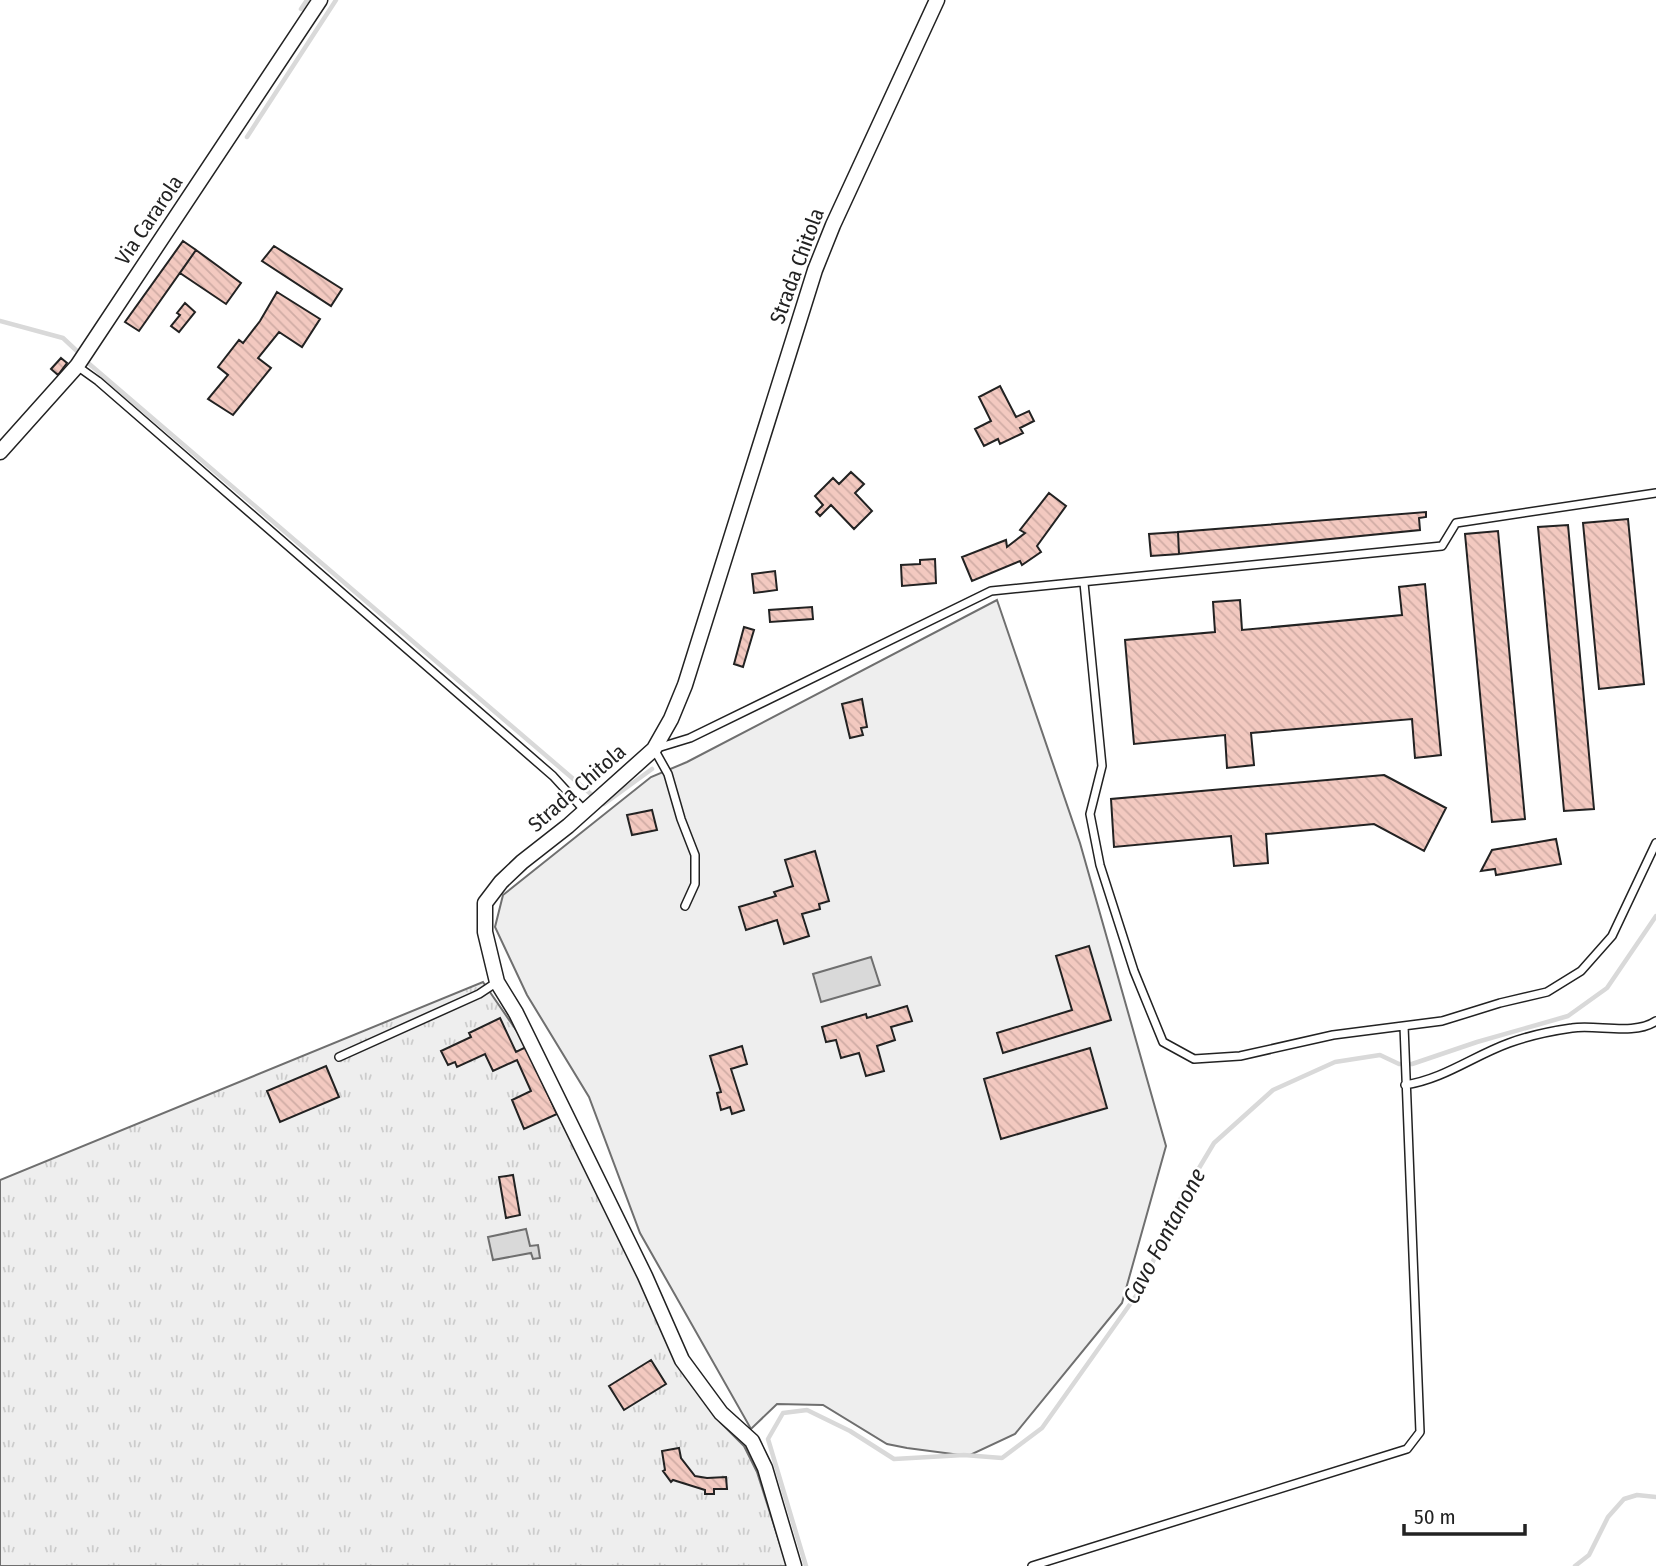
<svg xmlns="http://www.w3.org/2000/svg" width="1656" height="1566" viewBox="0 0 1656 1566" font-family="'Fira Sans Condensed',sans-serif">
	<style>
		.grass { fill: url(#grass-tufts); stroke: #6f6f6f; stroke-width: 2 }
		.pitch { fill: #eee; stroke: #6f6f6f; stroke-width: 2 }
		.water { fill: #d9d9d9; stroke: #6f6f6f; stroke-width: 2 }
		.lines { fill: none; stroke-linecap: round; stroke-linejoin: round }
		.stream { stroke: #d9d9d9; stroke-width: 4.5 }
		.building { fill: url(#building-back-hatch); stroke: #222; stroke-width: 2 }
		.service-casing { stroke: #222; stroke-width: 10 }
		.minor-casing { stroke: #222; stroke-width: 17 }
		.service { stroke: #fff; stroke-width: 7 }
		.minor { stroke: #fff; stroke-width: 14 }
		.labels { text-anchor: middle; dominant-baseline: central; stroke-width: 5; stroke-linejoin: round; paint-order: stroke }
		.street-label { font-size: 21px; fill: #222; stroke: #fff }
		.water-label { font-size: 23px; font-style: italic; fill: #222; stroke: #fff }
	</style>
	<defs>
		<pattern id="grass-tufts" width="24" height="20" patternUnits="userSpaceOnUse" patternTransform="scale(1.75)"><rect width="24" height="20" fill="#eee"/><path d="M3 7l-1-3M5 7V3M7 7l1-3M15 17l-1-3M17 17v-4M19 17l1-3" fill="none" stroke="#ccc"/></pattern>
		<pattern id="building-back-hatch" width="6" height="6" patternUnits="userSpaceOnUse" patternTransform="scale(1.75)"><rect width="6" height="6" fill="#f3c9c0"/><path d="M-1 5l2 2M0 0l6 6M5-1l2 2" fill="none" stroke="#d0aca5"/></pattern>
	</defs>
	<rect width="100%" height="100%" fill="#fff"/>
	<path class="grass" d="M483 982 525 1043 691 1384 720 1422 744 1446 757 1472 787 1566H0V1180Z"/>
	<path class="pitch" d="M997 600 1080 843 1166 1146 1122 1303 1015 1434 968 1456 907 1448 887 1444 823 1405 777 1404 751 1429 640 1233 589 1097 527 995 495 927 503 895 651 777 687 762Z"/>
	<path class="water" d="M871 957 880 985 821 1002 813 974Z
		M526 1229 530 1246 538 1245 540 1258 533 1259 531 1253 493 1260 488 1237Z"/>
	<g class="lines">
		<path class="stream" d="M301 9 307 0
			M247 137 336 0
			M0 321 63 338 79 353
			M87 362 592 795
			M604 804 652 769
			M806 1566 768 1439 783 1413 807 1410 850 1431 894 1459 964 1455 1002 1458 1042 1428 1143 1286 1174 1210 1214 1143 1273 1090 1335 1062 1380 1055 1399 1064H1412L1477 1042 1568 1016 1607 988 1656 916
			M1575 1566 1589 1555 1608 1517 1624 1499 1637 1495 1656 1497"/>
	</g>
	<path class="building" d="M183 241 196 250 139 331 125 322Z
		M274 246 342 289 331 306 262 261Z
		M196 250 241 283 226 304 180 273Z
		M277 292 320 319 302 347 279 332 258 358 271 368 233 415 208 399 228 375 218 367 239 340 243 343 260 321Z
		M185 303 195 312 179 332 171 326 180 315 177 313Z
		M61 358 67 363 58 375 51 369Z
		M1000 386 1016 417 1029 411 1034 421 1020 428 1023 433 1000 444 998 439 984 446 975 429 991 421 979 397Z
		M851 472 864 484 855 493 872 511 854 529 831 505 820 516 816 512 823 505 815 496 833 478 839 484Z
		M1049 493 1066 506 1037 546 1041 552 1022 565 1020 561 972 581 962 557 1006 540 1007 547 1025 533 1020 530Z
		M1426 512V517L1419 518 1420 530 1179 554 1178 532Z
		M1628 519 1644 684 1599 689 1583 523Z
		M1568 525 1594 809 1564 811 1538 527Z
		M1498 531 1525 819 1492 822 1465 534Z
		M1178 532 1179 554 1151 556 1149 534Z
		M935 559 936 583 902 586 901 565 920 564V560Z
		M775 571 777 590 754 593 752 574Z
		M1425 584 1441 755 1415 758 1412 719 1251 733 1254 765 1227 768 1225 735 1134 744 1125 640 1215 632 1213 602 1240 600 1242 630 1402 615 1399 587Z
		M812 607 813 619 770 622 769 610Z
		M744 627 754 630 743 667 734 664Z
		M862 699 867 727 861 728 863 735 850 738 842 704Z
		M1384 775 1446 808 1424 851 1374 824 1266 834 1268 863 1234 866 1231 836 1114 847 1111 799Z
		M652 810 657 830 632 835 627 815Z
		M1556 839 1561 864 1496 875 1495 869 1481 871 1492 850Z
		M815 851 829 901 819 904 820 909 802 914 809 936 784 944 777 920 746 930 739 907 776 896 774 892 793 886 785 860Z
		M1089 946 1111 1020 1003 1053 997 1033 1072 1010 1056 956Z
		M907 1006 912 1021 891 1027 895 1040 877 1046 884 1071 866 1076 859 1053 841 1058 836 1040 826 1042 822 1027 866 1014 867 1018Z
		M500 1018 516 1052 526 1047 557 1114 524 1129 512 1100 531 1091 517 1060 493 1071 485 1054 457 1067 455 1062 448 1065 441 1051 471 1037 469 1033Z
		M742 1046 747 1064 731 1069 744 1110 732 1114 730 1107 721 1110 717 1093 721 1092 710 1056Z
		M1090 1048 1107 1108 1001 1139 984 1079Z
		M326 1066 339 1097 280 1122 267 1091Z
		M513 1175 520 1215 506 1218 499 1177Z
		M651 1360 666 1384 624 1410 609 1386Z
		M679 1448 681 1458 695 1476 707 1478 726 1477 727 1489H714V1494H705V1490L673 1480 671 1482 663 1471 665 1470 662 1451Z"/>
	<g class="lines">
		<g class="service-casing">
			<path id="service" d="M77 366 98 381 553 776 584 810
				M1084 583 1102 766 1090 814 1100 865 1134 971 1163 1042 1194 1059 1240 1056 1333 1035 1442 1021 1500 1003 1547 992 1581 971 1612 936 1656 843
				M685 906 695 884V855L681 819 668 774 654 749 690 738 991 591 1442 546 1456 523 1656 493
				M339 1057 479 994 497 982
				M1405 1085C1444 1079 1473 1056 1509 1043 1528 1036 1551 1031 1572 1028 1596 1024 1634 1036 1656 1021
				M1032 1566 1407 1449 1420 1432 1404 1026"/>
		</g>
		<g class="minor-casing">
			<path id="minor" d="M0 452 77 366 320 0
				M794 1566 765 1468 752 1441 721 1413 682 1360 645 1276 516 1013 497 982 485 932V903L501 882 522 862 568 826 654 749 671 719 685 685 815 270 833 225 937 0"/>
		</g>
		<use href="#service" class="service"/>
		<use href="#minor" class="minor"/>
	</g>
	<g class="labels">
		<g class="street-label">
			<text transform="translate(149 220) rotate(-56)">Via Cararola</text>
			<text transform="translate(797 266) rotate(-70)">Strada Chitola</text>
			<text transform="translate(577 788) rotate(-41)">Strada Chitola</text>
		</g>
		<g class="water-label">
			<text transform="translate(1164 1236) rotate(-62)">Cavo Fontanone</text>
		</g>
	</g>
	<path d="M1404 1524v10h121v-10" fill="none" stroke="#222222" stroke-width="3.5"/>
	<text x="1414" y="1524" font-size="21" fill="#222222" stroke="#ffffff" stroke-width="5" paint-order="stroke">50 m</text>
</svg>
